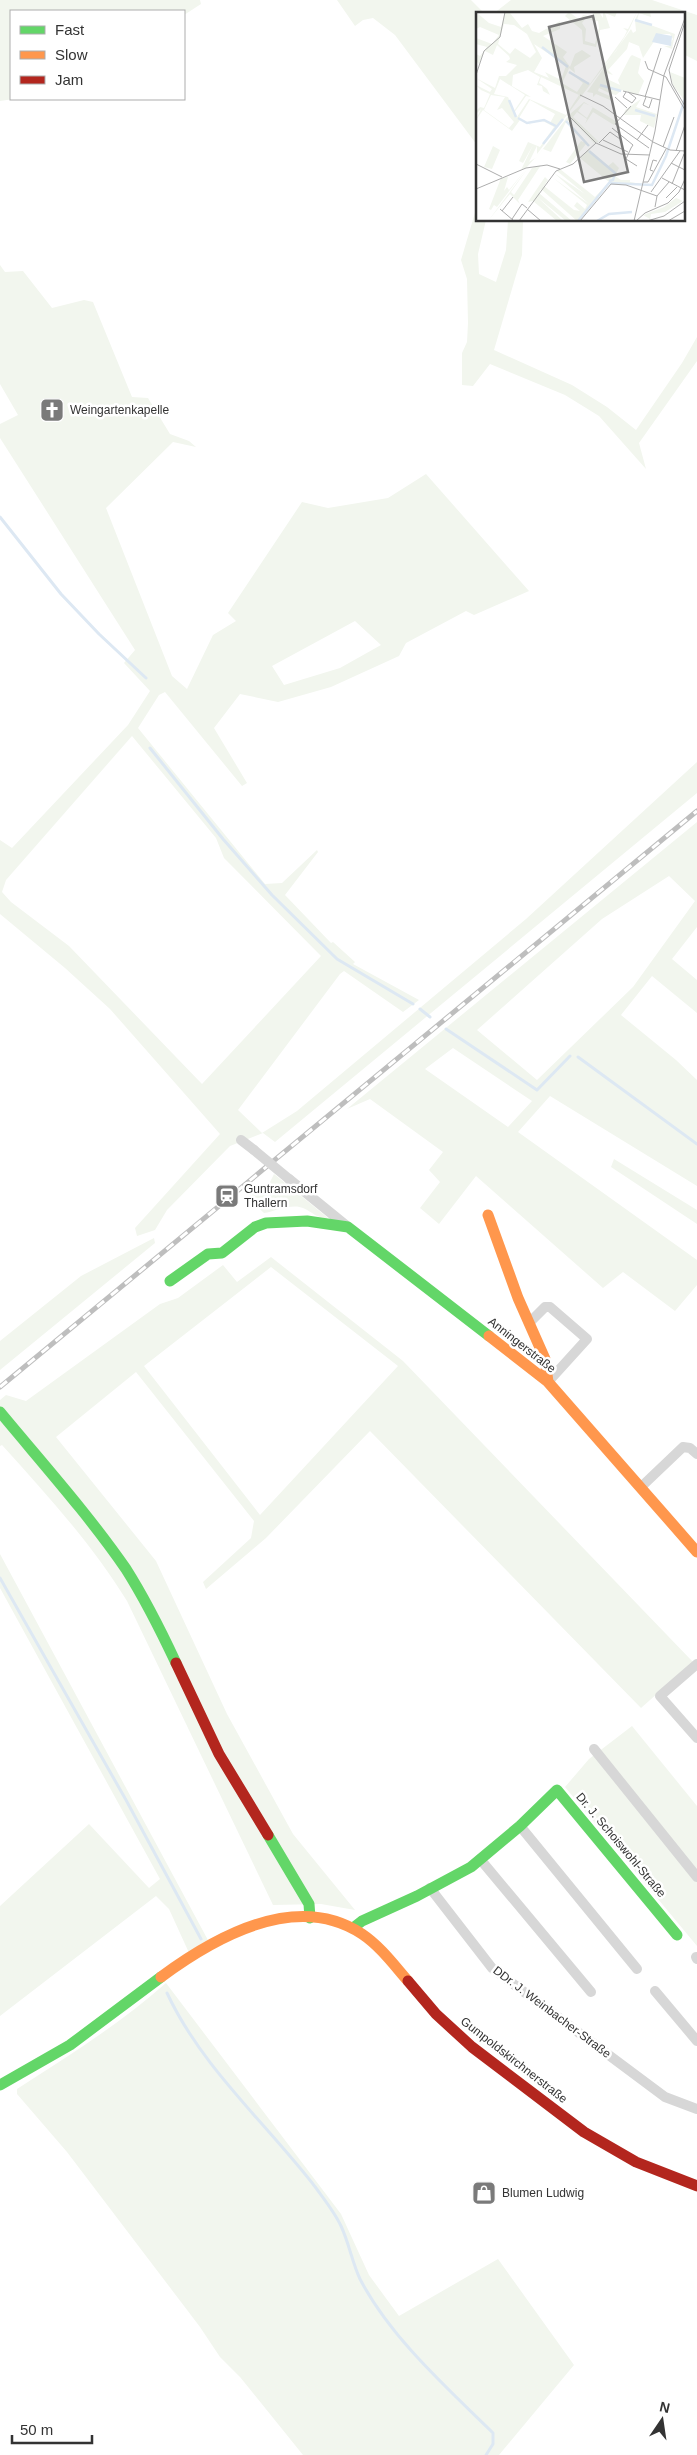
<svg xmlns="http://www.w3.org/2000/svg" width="697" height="2455" viewBox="0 0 697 2455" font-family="Arial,sans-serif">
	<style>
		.green { fill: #f2f6ee; fill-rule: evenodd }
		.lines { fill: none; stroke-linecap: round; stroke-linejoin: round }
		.stream { stroke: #dde8f3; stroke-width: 3 }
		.street { stroke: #d7d7d7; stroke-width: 10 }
		.fast { stroke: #63d668; stroke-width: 11 }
		.slow { stroke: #ff974d; stroke-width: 11 }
		.jam { stroke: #b3261e; stroke-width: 11 }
		.rail-casing { stroke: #bebebe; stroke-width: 5 }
		.rail { stroke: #fff; stroke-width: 3; stroke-dasharray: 9; stroke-linecap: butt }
		.street-bridge { stroke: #d7d7d7; stroke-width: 10 }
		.labels { text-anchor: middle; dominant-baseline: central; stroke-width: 5; stroke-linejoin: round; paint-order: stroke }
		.poi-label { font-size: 12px; fill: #333; stroke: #fff; text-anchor: start }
		.street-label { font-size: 12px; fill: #333; stroke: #fff }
		.inset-river { fill: none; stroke: #dde8f3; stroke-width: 2.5 }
		.inset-road { fill: none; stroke: #adadad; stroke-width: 1 }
		.view { fill: #7a7a7a; fill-opacity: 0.15; stroke: #7a7a7a; stroke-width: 2.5 }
		.inset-edge { fill: none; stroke: #333; stroke-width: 2.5 }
	</style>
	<rect width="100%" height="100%" fill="#fff"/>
	<path class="green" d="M0 0H200L201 4 184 15V11H11V99H14L0 101Z
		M337 0H471L485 14H477V145L395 35 373 18 363 20 355 26Z
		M511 0H652L697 15V61L683 54V14H493Z
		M477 206V220H486L478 254 479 274 496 282 506 250 508 220H523L522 255 494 350 572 385 607 407 636 430 682 363 697 337V361L639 443 646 469 599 416 565 395 490 364 473 386 462 385V353L467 342 468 323 467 279 461 260Z
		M0 265 5 272 23 271 52 308 84 300 93 302 132 397 148 398 170 434 189 441 196 447 173 442 106 508 172 676 187 689 213 635 236 621 228 613 302 502 328 508 388 498 426 474 529 591 474 615 466 611 406 643 399 656 331 687 278 702 240 694 214 728 247 783 242 786 165 692 159 695 138 728 265 884 282 883 317 850 318 852 285 895 331 943 333 942 355 962 353 964 419 1000 403 1012 344 971 340 974 238 1110 262 1133 297 1111 526 919 697 762V793L275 1142 263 1133 230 1146 167 1210 155 1230 137 1236 135 1228 220 1134 110 1009 65 968 0 914V840L12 848 128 725 150 691 124 663 135 650 0 438V424L18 415 0 384ZM355 621 381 645 340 668 284 685 272 666ZM132 736 216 838 224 858 321 956 202 1084 69 946 11 902 2 892 6 880Z
		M697 822V927L672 959 697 980V1013L652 976 621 1015 676 1060 697 1080V1186L550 1096 518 1132 697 1260V1285L675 1311 623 1272 603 1288 476 1176 439 1224 420 1208 440 1182 429 1170 443 1152 370 1099 347 1109ZM669 876 695 901 633 987 537 1080 477 1030 602 919ZM453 1048 532 1101 508 1127 425 1069Z
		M614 1159 697 1210V1224L611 1167Z
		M274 1174 328 1218C316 1218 314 1213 303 1208 293 1203 275 1211 264 1213L249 1199 252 1190 269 1184Z
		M154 1238 155 1243 0 1370V1341L81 1276Z
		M271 1257 403 1361 693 1662 641 1708 370 1431 266 1538 206 1589 203 1582 251 1538 254 1521 136 1372 56 1437 156 1561 227 1714 293 1834 355 1910 321 1904 273 1905 127 1601C92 1544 47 1495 2 1445L0 1446V1400L6 1395 26 1401 160 1304 178 1298 223 1265 237 1282ZM271 1267 398 1366 260 1515 144 1366Z
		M0 1554 209 1942 190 1955 169 1909 156 1896 0 2016V1906L89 1824 149 1888 160 1879 0 1588Z
		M632 1726 697 1806V1946L565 1787 589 1759Z
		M166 1983 341 2214 369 2275 399 2316 498 2259 574 2365 499 2455H303L240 2377 220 2357 200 2327 67 2152 17 2094V2089C68 2056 120 2024 166 1983Z"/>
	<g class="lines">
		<path class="stream" d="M0 517 61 594 99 634 146 678
			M150 748 223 839 272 895 337 959 413 1004
			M420 1009 430 1017
			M446 1029 537 1090 570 1056
			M578 1057 697 1144
			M0 1578 126 1800 201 1939
			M167 1993C202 2068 266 2123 316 2188 324 2199 335 2213 341 2226 349 2243 352 2262 360 2279 390 2337 447 2388 493 2433V2444L486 2455"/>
		<path class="street" d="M241 1140 254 1150
			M289 1179 348 1227
			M530 1322 545 1307H550L587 1339 548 1382
			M641 1487 683 1447 690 1448 697 1454
			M697 1664 660 1696 697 1738
			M594 1749 697 1877
			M520 1826 637 1969
			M480 1859 591 1992
			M430 1888 492 1968 665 2097 697 2109
			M696 1957 697 1959
			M655 1991 697 2041"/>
		<path class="fast" d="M170 1281 208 1254 222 1253 255 1227 266 1223 307 1221 348 1227 489 1336
			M0 1412C43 1464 88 1514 126 1569 145 1599 161 1631 176 1663
			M268 1835 309 1904 310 1918
			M353 1928 362 1921 417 1896 471 1867 520 1826 557 1790 677 1935
			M0 2085 70 2045 161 1977"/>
		<path class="slow" d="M488 1215 518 1298 545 1359 548 1382
			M489 1336 548 1382 697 1552
			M161 1977C215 1937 297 1891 362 1934 380 1946 394 1965 408 1981"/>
		<path class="jam" d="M176 1663 219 1754 268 1835
			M408 1981 436 2014 472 2047 584 2132 636 2162 697 2186"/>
		<g class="rail-casing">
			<path id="rail" d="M0 1387 697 811"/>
		</g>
		<use href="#rail" class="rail"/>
		<path class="street-bridge" d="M254 1150 289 1179"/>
	</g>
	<defs>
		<g id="church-square" transform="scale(1.25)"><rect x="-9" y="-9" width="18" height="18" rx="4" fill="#7a7a7a" stroke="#fff"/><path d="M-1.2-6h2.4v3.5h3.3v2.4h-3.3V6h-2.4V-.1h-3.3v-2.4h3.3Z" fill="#fff"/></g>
		<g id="station-square" transform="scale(1.25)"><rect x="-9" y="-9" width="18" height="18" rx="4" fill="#7a7a7a" stroke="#fff"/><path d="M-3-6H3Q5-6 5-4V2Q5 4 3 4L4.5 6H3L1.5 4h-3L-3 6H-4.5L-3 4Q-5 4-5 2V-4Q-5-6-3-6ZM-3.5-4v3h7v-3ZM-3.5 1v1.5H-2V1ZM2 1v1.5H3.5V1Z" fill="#fff"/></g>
		<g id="shop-square" transform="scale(1.25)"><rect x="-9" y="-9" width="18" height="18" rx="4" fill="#7a7a7a" stroke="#fff"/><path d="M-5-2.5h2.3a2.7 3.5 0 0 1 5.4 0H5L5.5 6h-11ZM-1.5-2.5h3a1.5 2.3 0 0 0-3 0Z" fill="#fff"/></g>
	</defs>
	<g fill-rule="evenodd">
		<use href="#church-square" x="52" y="410"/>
		<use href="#station-square" x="227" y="1196"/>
		<use href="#shop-square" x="484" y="2193"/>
	</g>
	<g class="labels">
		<g class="poi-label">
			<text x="70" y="410">Weingartenkapelle</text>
			<text x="244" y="1189">Guntramsdorf<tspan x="244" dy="14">Thallern</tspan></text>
			<text x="502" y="2193">Blumen Ludwig</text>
		</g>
		<g class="street-label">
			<text transform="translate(522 1345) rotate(38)">Anningerstraße</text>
			<text transform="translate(621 1845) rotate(50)">Dr. J. Schoiswohl-Straße</text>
			<text transform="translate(552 2012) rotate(37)">DDr. J. Weinbacher-Straße</text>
			<text transform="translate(514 2060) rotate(38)">Gumpoldskirchnerstraße</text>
		</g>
	</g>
	<g transform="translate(476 12)">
		<rect width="209" height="209" fill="#fff"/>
		<path d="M0 0 13 11 25 15 29 0 34 1 46 16 52 12 56 19 63 21 84 9V17L67 24 91 40 87 45 94 55 99 42 106 38 115 44 98 55 99 61 93 56 92 59 114 72 148 25 151 19 147 16 152 17 161 0 153 18 140 39 61 142V134L53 150 59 146 51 155 45 158 57 133 47 151 43 149 52 130 64 135 78 115 65 108 74 111 79 102 54 88 43 106 57 114 44 108 36 119 7 98 0 108 5 97 0 102V99L4 95 8 96 14 82 5 78 0 86 5 78 0 73 14 80 16 77 0 66 19 76 23 64H30L41 53 30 50 34 47 33 44 21 33 17 43 9 39 3 52 0 49V42L4 44 11 35 0 32V26L16 32 23 23 4 15 0 17ZM28 12 38 13 51 22 60 40 54 46 39 36 34 42 22 32ZM58 32 76 44 79 43 90 54 85 68 69 60 73 66 58 60 66 46ZM52 58 64 65 61 73 66 74 67 79 74 83 71 77 66 73 63 71 65 65 103 83 90 103 53 87 41 105 38 101 50 84 55 85 36 74 37 63ZM92 59 107 71 101 80 86 71ZM24 67 49 83 38 99 32 85 18 82ZM15 83 29 85 21 98 26 96 38 110 33 116 8 98ZM93 0 104 8 107 3 119 5 116 0H123L127 6V0H141L139 5 129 1 134 16 124 18 120 35 107 32 106 18 89 4ZM109 7 122 9 123 16 119 32 109 29 110 17 106 11ZM163 0H174L175 5 163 1 161 8 199 22 196 37 188 34H193L197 27 194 22H183L167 46 163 34 153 30 151 37 132 58 137 63 131 61 129 66 144 73 142 68 154 45 156 43 165 47 162 61 168 69 162 83 146 78 140 83 135 82 123 76 122 79 136 85 134 88 120 82 117 85V81L111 80 155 17 157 21 160 19 159 8ZM194 60 209 66 208 88 197 73ZM165 87 160 95 181 102 178 116 164 109 165 103H148L149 98ZM108 90 141 110 138 113 117 100 109 112 111 107 101 100 97 105 123 130 118 131 94 106 92 109 114 134 110 132 94 152 90 150 105 129 110 131 90 110 75 140 67 137 53 155 93 103ZM108 91 117 95 111 106 102 99ZM17 134 24 138 16 157 8 155ZM112 138 131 155 137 150 143 156 139 164 145 168H154V170L166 172V173L133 170 104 146ZM65 153 42 188 44 192 34 182 12 209 52 156 35 180 38 183 56 156ZM50 157 21 195 18 193 15 198 13 197 25 166 32 165 28 179 31 175 33 178ZM84 157 119 185 132 171 101 209 65 177 63 181 96 209H90L60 184 87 209H81L57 189 52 190 69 165 72 168 68 174 98 198 104 199 98 194 101 190 109 197 111 193 76 165 113 192 78 161 109 182 81 159ZM200 186 207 189 189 200 175 202 174 207 167 203 188 195Z" fill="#f2f6ee" fill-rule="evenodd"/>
		<path d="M180 21 196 24 195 34 176 30Z" fill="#dde8f3"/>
		<path class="inset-river" d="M159 8 176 13M66 35 92 55M93 60 113 72M124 73 145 79M33 88 40 105M159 98 179 104M42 106 51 111 68 108 80 114M90 109 113 134M67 132 87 107M113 139 139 161 137 168 133 169M102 209 133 171 176 173 190 144 209 87M121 209 133 202 156 200"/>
		<path class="inset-road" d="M209 10 193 58 196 72 209 94M169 49 172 57 190 65 209 98M0 63 8 39 24 25 29 0M147 79 184 88M150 80 147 85 156 91 160 86 152 80M104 83 127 94 177 130 194 138 209 139M139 85 151 96M169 85 185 36M170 85 167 93 173 96 176 87M155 94 139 112 173 136M93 104 120 131 145 142 174 143M136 116 157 133 155 136M127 128 152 140M161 128 172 113M123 131 134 120 144 127M187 135 198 105M155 136 150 147 161 154M200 139 209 113M195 151 209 158M0 152 26 165M177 159 174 158 177 148 181 149M186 166 209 178M167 170H172L190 137M196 172 208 142M0 177 50 156 71 153 84 157M175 180 204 139M190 186 201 175M179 195 181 184 193 170M24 197 38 209M51 197 65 209M26 199 37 185M36 207 46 192 51 196M43 209 80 159 97 152 120 131M104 209 135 172 150 173 181 184M158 209 179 119 188 63 209 6M160 209 169 201 192 191 203 180 209 167M171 209 188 204 209 189M192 209 209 199"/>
		<path class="view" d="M117 4 152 160 108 170 73 15Z"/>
		<rect width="209" height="209" class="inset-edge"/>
	</g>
	<rect x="10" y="10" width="175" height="90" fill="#ffffff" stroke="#adadad"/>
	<rect x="20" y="26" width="25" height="8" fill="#63d668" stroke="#adadad"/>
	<text x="55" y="35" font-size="15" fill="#333333">Fast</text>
	<rect x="20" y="51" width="25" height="8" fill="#ff974d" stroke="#adadad"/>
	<text x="55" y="60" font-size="15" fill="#333333">Slow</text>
	<rect x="20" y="76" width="25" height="8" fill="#b3261e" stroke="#adadad"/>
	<text x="55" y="85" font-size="15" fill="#333333">Jam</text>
	<g transform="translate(662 2420) rotate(13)" stroke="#ffffff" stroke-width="4" paint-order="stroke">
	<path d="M0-4L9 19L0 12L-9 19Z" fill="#333333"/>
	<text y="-8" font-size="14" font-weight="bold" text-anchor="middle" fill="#333333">N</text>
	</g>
	<path d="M12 2435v8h80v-8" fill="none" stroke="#333333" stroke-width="2.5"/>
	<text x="20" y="2435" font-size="15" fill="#333333" stroke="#ffffff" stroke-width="4" paint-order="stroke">50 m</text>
</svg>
